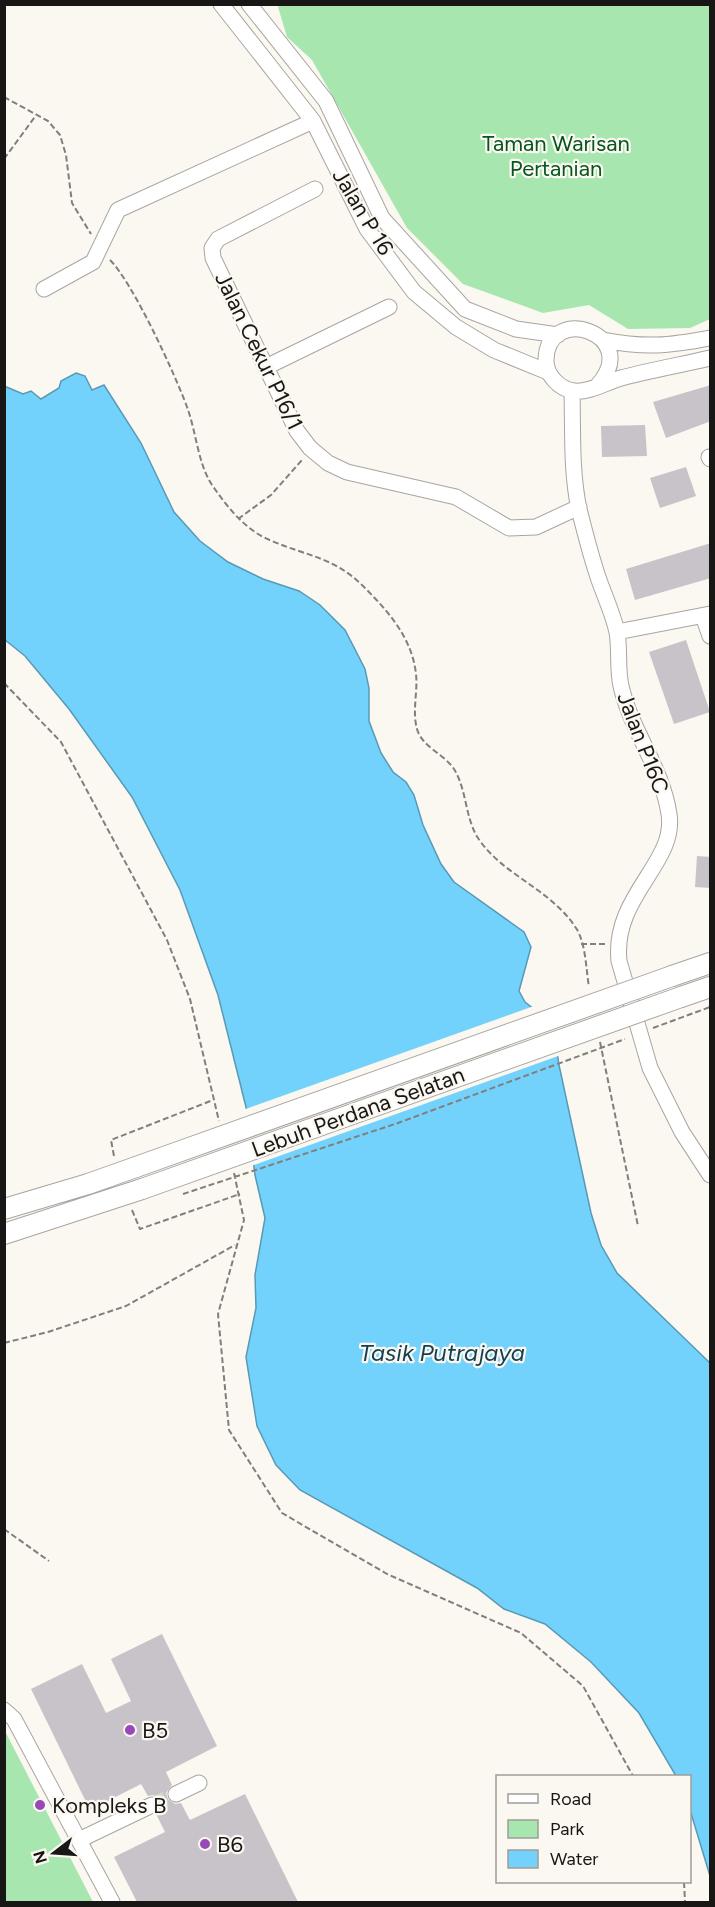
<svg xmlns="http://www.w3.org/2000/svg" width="715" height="1907" viewBox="0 0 715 1907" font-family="Figtree,sans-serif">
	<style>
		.green { fill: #a7e7af }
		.water { fill: #73d2fb; stroke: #589ab6; stroke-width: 1.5 }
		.pier { fill: #fbf7f1 }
		.building { fill: #c8c3c8 }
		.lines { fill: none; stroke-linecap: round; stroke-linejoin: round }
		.minor-tunnel { stroke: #d9d5d0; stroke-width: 15; stroke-dasharray: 15 8; stroke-linecap: butt }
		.minor-casing { stroke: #a9a5a0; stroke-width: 17 }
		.major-casing { stroke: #a9a5a0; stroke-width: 22 }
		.path { stroke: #817f7b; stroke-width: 2; stroke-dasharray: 6 3; stroke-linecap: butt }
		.minor { stroke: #fff; stroke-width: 15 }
		.major { stroke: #fff; stroke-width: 20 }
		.major-bridge-casing { stroke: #a9a5a0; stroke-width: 22; stroke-linecap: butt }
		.major-bridge { stroke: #fff; stroke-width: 20 }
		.poi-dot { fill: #9848b7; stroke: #fbf7f1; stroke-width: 2 }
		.labels { text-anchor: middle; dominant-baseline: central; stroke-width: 4.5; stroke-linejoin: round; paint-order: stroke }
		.park-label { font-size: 22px; fill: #065520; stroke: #fbf7f1 }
		.street-label { font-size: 22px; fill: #181715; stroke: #fbf7f1 }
		.poi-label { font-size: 22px; fill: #181715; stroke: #fbf7f1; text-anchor: start }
		.water-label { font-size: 24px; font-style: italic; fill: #143f50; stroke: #fbf7f1 }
	</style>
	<rect width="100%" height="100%" fill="#fbf7f1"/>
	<path class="green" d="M281 4 710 5V319L690 328 628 329 589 305 543 313 463 284 407 228 312 60 287 37 278 7Z
		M5 1731 93 1902H5Z"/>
	<path class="water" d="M76 373 85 376 92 390 104 385 141 443 174 512 200 541 228 562 263 579 299 591 320 605 345 630 365 669 369 688V721L381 753 393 772 406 782 414 795 423 825 441 864 454 882 524 932 531 947 519 991 525 1002 553 1024 559 1065 591 1213 601 1245 617 1273 710 1363V1876L690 1810V1776H676L639 1713 591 1662 545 1624 504 1609 477 1588 300 1490 276 1465 257 1426 246 1357 256 1308 255 1275 265 1218 255 1175 247 1111 218 995 180 890 132 797 69 709 25 656 5 640 4 386 23 394 31 391 41 399 59 388 61 381Z"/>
	<path class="pier" d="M534 1006 555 1022 561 1055 251 1166 243 1110Z"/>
	<path class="building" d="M711 385V421L666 438 653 402Z
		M645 425 647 456 602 457 601 426Z
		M686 467 696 496 660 508 650 478Z
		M711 543V578L635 600 626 569Z
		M686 640 710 712 674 724 649 652Z
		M697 856 711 857V888L695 887Z
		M162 1634 217 1746 166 1772 172 1785 166 1793 168 1799 175 1804 181 1803 190 1820 245 1794 298 1902H137L114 1857 165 1832 156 1814 162 1806 160 1800 153 1795 148 1796 141 1784 90 1810 31 1689 82 1664 106 1713 131 1701 111 1659Z"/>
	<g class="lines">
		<path class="minor-tunnel" d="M152 1805 176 1794"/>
		<g class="minor-casing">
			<path id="minor" d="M221 4 313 121 367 229 414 292 456 327 494 350 548 372
				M249 4 326 101 382 218 465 309 516 329 558 335
				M315 189 218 239 212 248 213 258 297 431 310 448 328 463 347 472 456 497 509 528 536 527 579 507
				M44 289 93 262 118 210 313 121
				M603 340C645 348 668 346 710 338
				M266 367 389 307
				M598 385C643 334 547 302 546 360 546 375 559 389 574 391 589 393 607 382 621 378 651 370 681 365 710 358
				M572 391C573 430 571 472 579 509 585 533 591 557 599 580 605 597 613 614 617 632 620 649 617 669 621 686 631 731 662 767 669 814 677 863 612 896 619 961L650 1068 682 1132 710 1175
				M709 457 710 459
				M703 616 710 636
				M617 632 710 614
				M4 1710 14 1719 112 1902
				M176 1794 199 1783
				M79 1840 152 1805"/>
		</g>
		<g class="major-casing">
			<path id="major" d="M672 976 710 963
				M681 997 710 987
				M4 1209 88 1184 136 1167
				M4 1234 142 1189"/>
		</g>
		<path class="path" d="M4 97 48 121 60 135 66 155 72 203 91 234
			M4 159 37 114
			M110 260C133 283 175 374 187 407 196 431 198 464 212 485 228 508 246 531 272 541 307 556 333 557 362 585 387 610 412 637 416 674 418 691 412 711 417 729 422 747 444 754 454 769 467 790 465 818 478 838 502 875 551 889 576 928 586 943 586 970 589 987
			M238 519 271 495 302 460
			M4 683 61 742 167 940 190 999 219 1121
			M581 944H605
			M653 1028 710 1007
			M600 1042 638 1226
			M114 1156 111 1140 213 1100
			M234 1173 244 1220 218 1314 229 1430 282 1513 387 1574 521 1633 583 1686 633 1776
			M183 1194 398 1123 625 1039
			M132 1210 140 1229 240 1194
			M4 1343 48 1332 126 1306 235 1245
			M4 1529 49 1561
			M684 1882 685 1902"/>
		<use href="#minor" class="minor"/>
		<use href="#major" class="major"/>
		<g class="major-bridge-casing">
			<path id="major-bridge" d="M136 1167 672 976
				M142 1189 681 997"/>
		</g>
		<use href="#major-bridge" class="major-bridge"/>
	</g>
	<g class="poi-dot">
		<circle cx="130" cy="1730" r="6"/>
		<circle cx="40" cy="1805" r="6"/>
		<circle cx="205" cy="1844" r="6"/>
	</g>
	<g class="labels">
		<g class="park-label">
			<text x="556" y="143">Taman Warisan<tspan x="556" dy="25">Pertanian</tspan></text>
		</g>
		<g class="street-label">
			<text transform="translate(363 212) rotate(59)">Jalan P 16</text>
			<text transform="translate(259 351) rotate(64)">Jalan Cekur P16/1</text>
			<text transform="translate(643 743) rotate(69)">Jalan P16C</text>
			<text transform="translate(358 1112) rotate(-20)">Lebuh Perdana Selatan</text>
		</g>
		<g class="poi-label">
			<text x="142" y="1730">B5</text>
			<text x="52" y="1805">Kompleks B</text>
			<text x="217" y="1844">B6</text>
		</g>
		<g class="water-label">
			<text x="442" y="1352">Tasik Putrajaya</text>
		</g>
	</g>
	<rect width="715" height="1907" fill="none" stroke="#181715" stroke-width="12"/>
	<rect x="496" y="1775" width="195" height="108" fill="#fbf7f1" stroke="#a09d99" stroke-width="1.5"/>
	<rect x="508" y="1794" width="30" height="9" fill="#ffffff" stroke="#a09d99" stroke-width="1.5"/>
	<text x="550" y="1805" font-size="18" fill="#181715">Road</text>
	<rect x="508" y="1820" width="30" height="18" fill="#a7e7af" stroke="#a09d99" stroke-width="1.5"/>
	<text x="550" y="1835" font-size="18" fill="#181715">Park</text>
	<rect x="508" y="1850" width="30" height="18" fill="#73d2fb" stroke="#a09d99" stroke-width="1.5"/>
	<text x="550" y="1865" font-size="18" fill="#181715">Water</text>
	<g transform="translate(54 1853) rotate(253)" stroke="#fbf7f1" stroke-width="4.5" paint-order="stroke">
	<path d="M0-4.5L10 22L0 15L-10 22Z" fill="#181715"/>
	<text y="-9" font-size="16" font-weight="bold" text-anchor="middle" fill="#181715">N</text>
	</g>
</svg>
